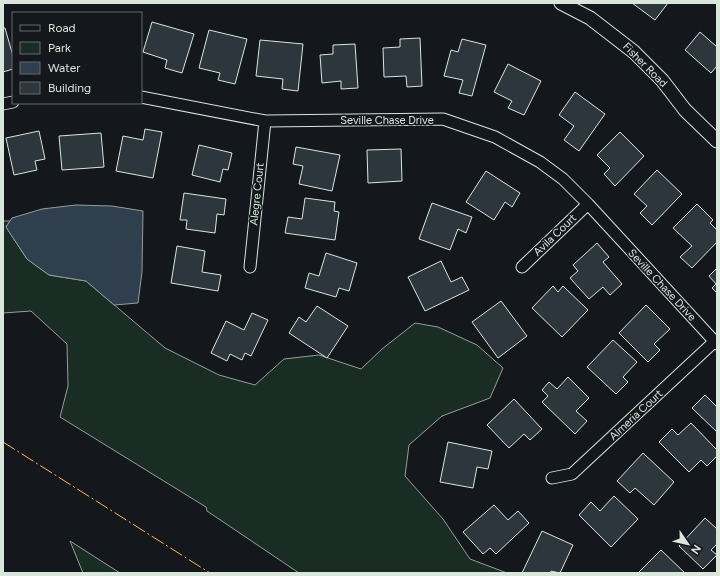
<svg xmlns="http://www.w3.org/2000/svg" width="720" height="576" viewBox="0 0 720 576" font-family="Figtree,sans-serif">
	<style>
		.green { fill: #1a2d24; stroke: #939e99 }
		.water { fill: #2f3f4d; stroke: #939e99 }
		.building { fill: #2c363c; stroke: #d8e6dc }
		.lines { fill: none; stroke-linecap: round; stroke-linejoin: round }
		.minor-casing { stroke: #d8e6dc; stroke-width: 13 }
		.tertiary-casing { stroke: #d8e6dc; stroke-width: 15 }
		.minor { stroke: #14181c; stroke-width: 11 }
		.tertiary { stroke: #14181c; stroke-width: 13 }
		.power { stroke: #ffb74d; stroke-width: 1; stroke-dasharray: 14 3 2 3; stroke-linecap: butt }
		.labels { text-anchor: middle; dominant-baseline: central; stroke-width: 3; stroke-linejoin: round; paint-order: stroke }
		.street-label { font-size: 11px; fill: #d8e6dc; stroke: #14181c }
	</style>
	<rect width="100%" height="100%" fill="#14181c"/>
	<path class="green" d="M3 221H10L6 227 27 259 49 275 86 281 165 348 219 375 255 385 284 359 319 355 361 369 382 349 415 323 438 327 477 345 503 368 490 398 442 416 409 445 405 476 443 519 470 559 507 573H299L207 511 206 507 60 417 68 386 67 344 31 311 3 313Z
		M70 541 120 573H83Z"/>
	<path class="water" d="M76 205 112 206 143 211 142 272 138 303 114 305 86 281 49 275 27 259 6 227 12 218 42 209Z"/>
	<path class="building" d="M632 3H668L655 20Z
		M152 22 194 34 182 73 165 68 167 60 143 52Z
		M3 28H5L13 56V69L3 72Z
		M209 30 247 39 235 84 218 80 220 73 199 68Z
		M700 32 717 47V66L711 73 685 50Z
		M420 38 422 86 407 87 406 76 384 77 383 48 400 47V39Z
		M462 39 486 45 472 96 459 93 463 80 444 76 451 50 458 52Z
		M260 40 303 44 298 91 282 89 283 79 256 76Z
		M355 44 358 88 341 89V81L322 83 320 55 333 54V45Z
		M508 64 541 81 524 115 508 108 512 101 494 92Z
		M575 92 605 114 579 151 564 140 574 126 559 115Z
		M145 129 162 132 153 178 116 171 123 136 143 140Z
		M39 131 45 159 35 161 37 170 14 175 6 138Z
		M620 132 644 156 615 186 604 174 610 168 597 155Z
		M101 133 104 167 62 170 59 136Z
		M199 145 232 153 228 170 223 169 220 182 192 175Z
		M296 147 340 155 332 191 299 184 303 166 293 164Z
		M401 149 402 181 368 183 367 150Z
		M657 170 682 194 652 225 640 213 647 206 634 194Z
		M486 171 520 193 512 207 505 202 494 220 466 202Z
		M184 193 226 199 224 215 217 214 215 233 186 229 187 220H180Z
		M305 198 335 202 334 211 339 212 335 240 285 233 288 217 302 219Z
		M432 203 472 217 466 233 458 229 450 250 419 239Z
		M697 204 713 220 710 223 717 230V242L692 268 680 257 692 246 673 228Z
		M597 243 609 257 603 262 622 284 610 295 603 287 589 299 570 278 578 271 573 265Z
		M177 246 205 251 202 272 221 275 218 291 171 283Z
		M326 253 357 263 349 291 339 288 336 297 305 288 309 273 319 276Z
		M441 261 451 282 462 277 469 290 425 311 408 277Z
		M717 268V293L712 288 716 284 709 276Z
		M553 286 558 292 563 286 588 310 562 337 532 308Z
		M501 301 527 336 498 358 472 322Z
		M646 305 670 329 654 344 660 350 648 362 619 333Z
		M317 306 348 326 327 358 289 333 299 317 306 322Z
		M252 313 268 320 251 356 245 353 242 360 230 354 227 361 211 353 226 321 244 330Z
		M613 340 637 362 623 377 628 382 616 394 587 367Z
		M568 377 589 398 576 411 587 421 575 434 542 402 548 396 542 390 549 382 557 389Z
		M705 395 717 407V432L692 408Z
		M514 399 542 429 530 440 524 434 509 448 487 425Z
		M691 423 717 450V456L707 466 701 460 689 472 659 442 672 429 678 435Z
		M448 442 492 451 488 469 477 467 473 488 440 482Z
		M643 453 674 482 654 505 635 488 630 493 617 481Z
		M614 496 638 519 611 547 579 515 591 502 600 511Z
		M494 505 508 520 518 511 529 523 496 554 490 548 483 554 463 532Z
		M705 518 717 529V544L711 550 717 555 703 569 679 546Z
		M542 531 573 545 560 573 551 571 550 573H522Z
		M661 550 685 573H638Z"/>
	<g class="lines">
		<g class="minor-casing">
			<path id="minor" d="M141 97 265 121 443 119 495 137 540 162 563 179 588 204 717 344
				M3 104 13 102
				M250 267 265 121
				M522 267 588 204
				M552 478 572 474 715 341"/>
		</g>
		<g class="tertiary-casing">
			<path id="tertiary" d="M561 3 590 18 634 52 662 80 685 110 717 141"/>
		</g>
		<use href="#minor" class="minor"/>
		<use href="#tertiary" class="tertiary"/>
		<path class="power" d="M3 442 210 573"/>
	</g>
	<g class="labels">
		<g class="street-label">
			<text transform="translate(645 65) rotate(45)">Fisher Road</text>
			<text x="387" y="120">Seville Chase Drive</text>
			<text transform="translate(257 194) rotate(-84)">Alegre Court</text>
			<text transform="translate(555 235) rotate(-44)">Avila Court</text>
			<text transform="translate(662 285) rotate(47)">Seville Chase Drive</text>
			<text transform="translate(636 415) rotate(-43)">Almeria Court</text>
		</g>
	</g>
	<rect width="720" height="576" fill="none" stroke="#d8e6dc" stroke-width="8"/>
	<rect x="12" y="12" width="130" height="92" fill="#14181c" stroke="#626a69"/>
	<rect x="20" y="25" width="20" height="6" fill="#14181c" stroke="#626a69"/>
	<text x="48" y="32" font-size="12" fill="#d8e6dc">Road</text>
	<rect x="20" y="42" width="20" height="12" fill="#1a2d24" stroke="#626a69"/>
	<text x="48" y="52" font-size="12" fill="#d8e6dc">Park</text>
	<rect x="20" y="62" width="20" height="12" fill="#2f3f4d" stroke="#626a69"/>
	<text x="48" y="72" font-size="12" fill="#d8e6dc">Water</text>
	<rect x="20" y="82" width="20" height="12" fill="#2c363c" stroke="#626a69"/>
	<text x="48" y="92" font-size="12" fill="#d8e6dc">Building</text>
	<g transform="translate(688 544) rotate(124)" stroke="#14181c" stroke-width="3" paint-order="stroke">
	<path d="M0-3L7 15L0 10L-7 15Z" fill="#d8e6dc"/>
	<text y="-6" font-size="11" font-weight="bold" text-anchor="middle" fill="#d8e6dc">N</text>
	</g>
</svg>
